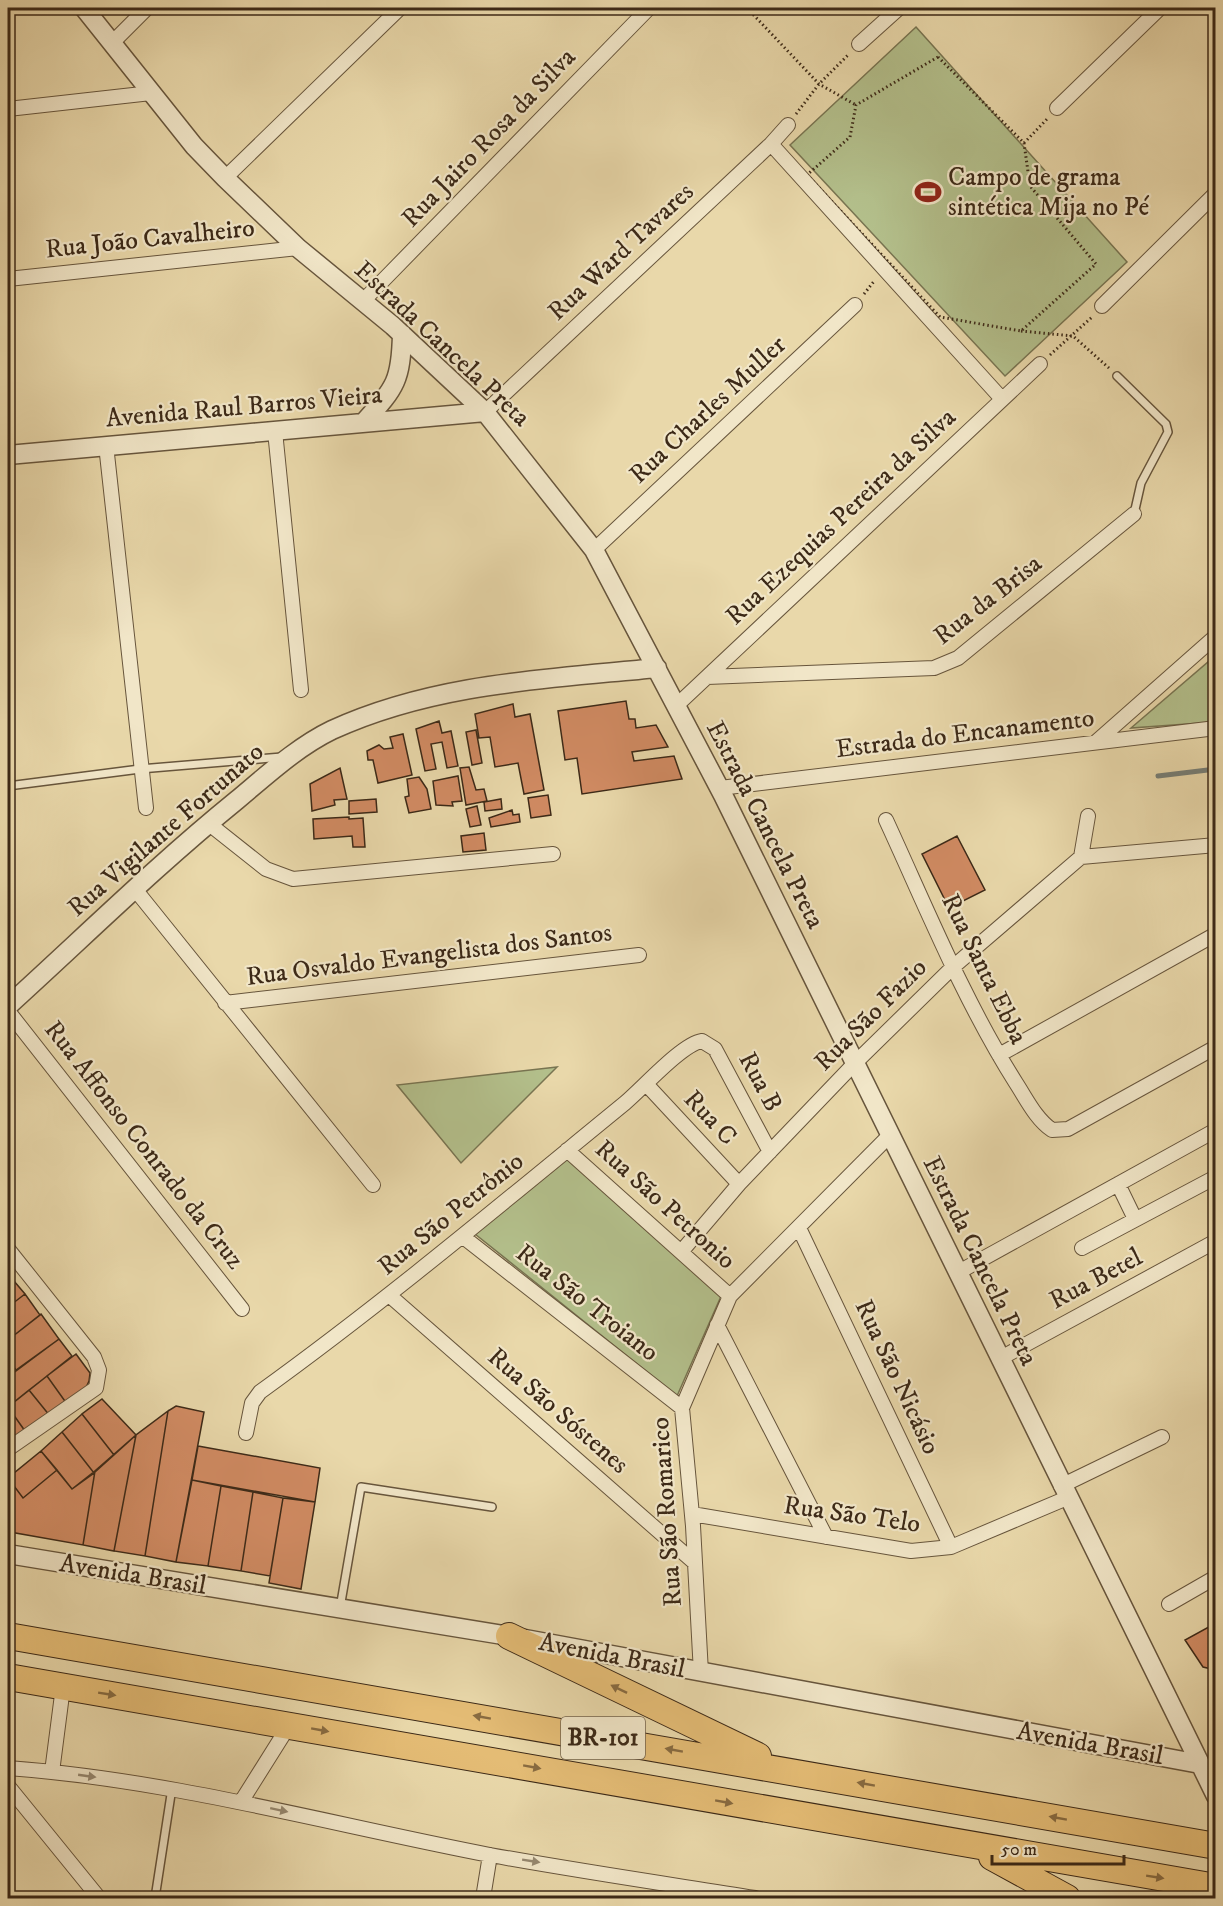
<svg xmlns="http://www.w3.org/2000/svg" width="1223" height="1906" viewBox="0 0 1223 1906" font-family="'IM FELL DW Pica',serif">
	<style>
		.green { fill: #b3bf8b; stroke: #787451; stroke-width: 1.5 }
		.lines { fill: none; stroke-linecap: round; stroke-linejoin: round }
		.stream { stroke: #767e76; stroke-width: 5 }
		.building { fill: #d18b63; stroke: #3c2917; stroke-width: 1.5 }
		.service-casing { stroke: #67553c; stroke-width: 10 }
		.minor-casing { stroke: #67553c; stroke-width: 16 }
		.tertiary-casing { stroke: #67553c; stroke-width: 21 }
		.motorway-casing { stroke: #3c2917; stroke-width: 28 }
		.path { stroke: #3c2917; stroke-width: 3; stroke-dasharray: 1.5 3; stroke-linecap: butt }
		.service { stroke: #f1e6c8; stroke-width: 7 }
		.minor { stroke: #f1e6c8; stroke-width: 14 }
		.tertiary { stroke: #f1e6c8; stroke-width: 18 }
		.motorway { stroke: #e4bc75; stroke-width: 26 }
		.oneway { fill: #886b41 }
		.oneway2 { fill: #968870 }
		.labels { text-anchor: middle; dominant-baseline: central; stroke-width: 4.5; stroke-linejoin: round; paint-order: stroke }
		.shield { fill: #f1e6c8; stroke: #72624c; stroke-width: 1.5 }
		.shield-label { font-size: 24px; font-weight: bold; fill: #3c2917 }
		.street-label { font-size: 26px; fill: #3c2917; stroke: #f1e6c8 }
		.poi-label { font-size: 26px; fill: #3c2917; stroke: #f1e6c8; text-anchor: start }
	</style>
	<rect width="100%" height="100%" fill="#e9d8aa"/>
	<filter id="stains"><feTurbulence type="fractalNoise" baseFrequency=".00333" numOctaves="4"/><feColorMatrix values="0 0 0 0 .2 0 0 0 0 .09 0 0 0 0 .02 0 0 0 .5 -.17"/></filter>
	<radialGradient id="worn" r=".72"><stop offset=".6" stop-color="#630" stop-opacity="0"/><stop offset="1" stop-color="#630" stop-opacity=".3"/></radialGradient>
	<path class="green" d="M916 27 1127 262 1005 376 790 145Z
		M1215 656V722L1131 728Z
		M557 1067 461 1163 397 1085Z
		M565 1155 722 1294 677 1396 475 1234Z"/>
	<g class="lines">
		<path class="stream" d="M1158 776 1216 769"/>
	</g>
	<path class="building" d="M626 701 629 719H635L636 728 656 725 668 747 632 752 634 761 674 756 682 779 582 794 577 758 565 760 558 711Z
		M513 704 515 717 530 714 544 790 524 794 518 763 495 767 490 737 479 738 475 714Z
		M439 721 442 733 451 731 458 766 447 768 442 742 431 744 436 769 425 771 416 729Z
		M476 730 482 763 472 765 466 732Z
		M403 734 412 775 378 783 373 760H368L367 751 379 745 384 749 393 748 390 737Z
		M469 767 476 790 484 789 487 801 466 805 460 768Z
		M340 768 347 799 334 800 335 805 312 811 310 784Z
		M458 776 462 801 452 802 453 806 436 805 433 781Z
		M419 777 427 789 431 809 409 813 405 797 409 796 407 779Z
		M548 795 551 815 531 818 528 798Z
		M376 799 377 812 349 814V801Z
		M501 799 502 809 485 811 484 802Z
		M477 806 481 825 470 827 466 809Z
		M512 810 513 815 519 814 520 822 491 827 489 818Z
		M349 817V819L363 818 365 847H353L352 836 314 839 313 819Z
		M484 833 486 850 463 852 461 836Z
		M957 836 985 890 949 908 922 854Z
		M8 1274 25 1294 8 1307Z
		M25 1294 40 1315 8 1340V1307Z
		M41 1314 59 1339 16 1370 8 1359V1340Z
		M59 1339 72 1356 8 1407V1377Z
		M76 1354 90 1373 89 1381 84 1392 67 1404 47 1376Z
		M8 1359 16 1370 8 1376Z
		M47 1376 67 1404 50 1416 29 1390Z
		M29 1390 50 1416 25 1431 8 1407Z
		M102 1399 136 1435 114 1455 82 1414Z
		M176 1406 204 1412 176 1562 145 1556 168 1411Z
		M8 1407 25 1431 15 1440 8 1439Z
		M168 1411 145 1556 114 1551 136 1435Z
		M82 1414 114 1455 94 1473 62 1432Z
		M62 1432 94 1473 72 1489 41 1451Z
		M136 1435 114 1551 83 1545 95 1471Z
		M198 1446 320 1468 315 1502 192 1480Z
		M41 1451 57 1470 23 1498 8 1478Z
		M57 1470 72 1489 95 1471 83 1545 10 1532 8 1528V1478L23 1498Z
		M192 1480 221 1486 208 1566 176 1562Z
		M221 1486 253 1492 241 1571 208 1566Z
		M253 1492 283 1498 270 1576 241 1571Z
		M283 1498 315 1502 301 1589 269 1583Z
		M1216 1623V1670L1203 1667 1185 1640Z"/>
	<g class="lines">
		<g class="service-casing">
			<path id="service" d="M1117 376 1166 424 1168 432 1141 483 1134 514
				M8 786 140 769 282 757
				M340 1608 361 1487 492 1507
				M155 1898 172 1788
				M678 1898 680 1886"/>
		</g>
		<g class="minor-casing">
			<path id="minor" d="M113 42 147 8
				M859 44 899 8
				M1057 108 1160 8
				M8 109 151 93
				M771 144 1002 399
				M225 178 400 8
				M8 279 298 248
				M363 301 649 8
				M1102 306 1216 193
				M485 412 771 144 788 125
				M275 431 301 690
				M106 445 146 808
				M594 550 855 305
				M707 677 934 668 958 658 1134 514
				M676 706 1040 364
				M1096 742 1216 636
				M720 788 1216 728
				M886 820C927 909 964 1001 1016 1083 1027 1100 1036 1119 1052 1130L1068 1129 1216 1047
				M208 823 266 869 293 879 553 854
				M1081 857 1216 845
				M134 888 373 1185
				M225 1003 639 955
				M8 1011 242 1309
				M999 1055 1216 934
				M647 1085 739 1184
				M567 1150 730 1296
				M1118 1184 1135 1219
				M799 1228 951 1547
				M462 1236 682 1408
				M1082 1248 1212 1179
				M8 1249 94 1357 99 1370 96 1388 8 1449
				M681 1252 739 1184 855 1063 953 967 1081 857 1088 816
				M957 1273 1216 1130
				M389 1295 695 1563
				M717 1325 826 1537
				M999 1359 1216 1241
				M246 1433 252 1403 260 1392C386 1301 505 1201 625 1103 643 1088 682 1044 702 1041L715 1049 770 1152
				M1061 1486 1162 1437
				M692 1514 911 1551 951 1547 1067 1498
				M1169 1604 1216 1577
				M701 1673 693 1526 682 1408 730 1296 890 1135
				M8 1768C172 1780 329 1824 490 1855 578 1871 667 1884 755 1898
				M52 1772 63 1687
				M8 1786 99 1898
				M241 1802 290 1724
				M483 1898 490 1855"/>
		</g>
		<g class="tertiary-casing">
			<path id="tertiary" d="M84 8 194 146 225 178 298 248 393 326 485 412 594 550 723 795 1216 1796
				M365 421C396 387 401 380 402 334
				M8 455 485 412
				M8 1006C84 937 157 865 237 800 267 775 297 747 332 730 434 683 547 679 657 668
				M8 1554 509 1636 1200 1764"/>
		</g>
		<g class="motorway-casing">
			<path id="motorway" d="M8 1636 1216 1846
				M509 1636 758 1756
				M8 1677 1216 1887
				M992 1857 1067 1898"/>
		</g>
		<path class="path" d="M747 8 819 84 856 105
			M938 57 1024 143 1030 186 1096 264 1021 331 940 317 807 175 850 137 856 105Z
			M796 114 819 84 849 54
			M1024 143 1048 118
			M864 294 875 280
			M1021 331 1073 336 1109 368
			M1050 355 1092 317"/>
		<use href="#service" class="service"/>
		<use href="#minor" class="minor"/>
		<use href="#tertiary" class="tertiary"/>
		<use href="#motorway" class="motorway"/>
	</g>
	<defs><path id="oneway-solid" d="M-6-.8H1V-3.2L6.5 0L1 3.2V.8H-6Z" transform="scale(1.5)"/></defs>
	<g class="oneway">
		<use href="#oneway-solid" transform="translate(619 1689) rotate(-154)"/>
		<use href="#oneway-solid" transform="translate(107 1694) rotate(9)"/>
		<use href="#oneway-solid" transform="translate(482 1717) rotate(-170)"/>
		<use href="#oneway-solid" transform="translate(320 1730) rotate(10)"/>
		<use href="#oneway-solid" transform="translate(674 1750) rotate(-170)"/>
		<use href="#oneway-solid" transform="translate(532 1767) rotate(10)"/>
		<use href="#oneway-solid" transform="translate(866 1784) rotate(-170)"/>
		<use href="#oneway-solid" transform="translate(724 1802) rotate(10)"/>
		<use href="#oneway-solid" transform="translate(1058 1818) rotate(-170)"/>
		<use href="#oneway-solid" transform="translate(1155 1877) rotate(9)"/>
	</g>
	<g class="oneway2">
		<use href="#oneway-solid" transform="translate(87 1776) rotate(8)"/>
		<use href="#oneway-solid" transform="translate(279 1810) rotate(12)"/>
		<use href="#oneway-solid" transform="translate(531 1861) rotate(9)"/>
	</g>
	<defs>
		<g id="stadium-bare" transform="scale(2.07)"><path d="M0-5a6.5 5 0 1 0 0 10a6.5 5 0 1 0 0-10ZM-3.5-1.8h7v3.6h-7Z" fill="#8f2418" stroke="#f1e6c8" stroke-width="2.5" paint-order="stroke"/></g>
	</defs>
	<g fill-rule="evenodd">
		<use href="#stadium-bare" x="928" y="192"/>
	</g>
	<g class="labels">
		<rect class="shield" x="561" y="1717" width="84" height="42" rx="4.5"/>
		<g class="shield-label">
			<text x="603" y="1738">BR-101</text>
		</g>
		<g class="street-label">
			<text transform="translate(489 138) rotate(-46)">Rua Jairo Rosa da Silva</text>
			<text transform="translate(150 239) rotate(-6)">Rua João Cavalheiro</text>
			<text transform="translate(621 252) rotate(-43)">Rua Ward Tavares</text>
			<text transform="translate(442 344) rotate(43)">Estrada Cancela Preta</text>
			<text transform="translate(244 407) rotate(-5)">Avenida Raul Barros Vieira</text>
			<text transform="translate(708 410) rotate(-43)">Rua Charles Muller</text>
			<text transform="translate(841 517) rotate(-43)">Rua Ezequias Pereira da Silva</text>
			<text transform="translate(988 600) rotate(-38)">Rua da Brisa</text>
			<text transform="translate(965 734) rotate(-7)">Estrada do Encanamento</text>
			<text transform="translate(765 825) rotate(63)">Estrada Cancela Preta</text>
			<text transform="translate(166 830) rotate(-41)">Rua Vigilante Fortunato</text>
			<text transform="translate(429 955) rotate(-7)">Rua Osvaldo Evangelista dos Santos</text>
			<text transform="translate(984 969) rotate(64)">Rua Santa Ebba</text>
			<text transform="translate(871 1015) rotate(-45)">Rua São Fazio</text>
			<text transform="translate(760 1082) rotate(62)">Rua B</text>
			<text transform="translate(710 1118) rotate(47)">Rua C</text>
			<text transform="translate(144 1145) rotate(52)">Rua Affonso Conrado da Cruz</text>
			<text transform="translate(665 1205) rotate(42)">Rua São Petronio</text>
			<text transform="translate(451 1214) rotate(-39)">Rua São Petrônio</text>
			<text transform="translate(980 1261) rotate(64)">Estrada Cancela Preta</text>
			<text transform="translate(1096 1279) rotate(-28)">Rua Betel</text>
			<text transform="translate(587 1303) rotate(38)">Rua São Troiano</text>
			<text transform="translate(897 1377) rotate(65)">Rua São Nicásio</text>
			<text transform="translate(558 1411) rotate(41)">Rua São Sóstenes</text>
			<text transform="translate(667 1512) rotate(-94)">Rua São Romarico</text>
			<text transform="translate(852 1515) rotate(8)">Rua São Telo</text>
			<text transform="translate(133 1575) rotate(9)">Avenida Brasil</text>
			<text transform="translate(612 1656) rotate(11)">Avenida Brasil</text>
			<text transform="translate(1090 1744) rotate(10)">Avenida Brasil</text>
		</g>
		<g class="poi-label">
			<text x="948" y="177">Campo de grama<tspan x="948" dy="30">sintética Mija no Pé</tspan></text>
		</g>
	</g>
	<rect width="1223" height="1906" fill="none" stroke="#e9d8aa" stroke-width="30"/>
	<rect x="9" y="9" width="1205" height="1888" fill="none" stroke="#3c2917" stroke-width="3"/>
	<rect x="15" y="15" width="1193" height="1876" fill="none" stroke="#3c2917" stroke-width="1.5"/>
	<path d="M992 1855v9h132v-9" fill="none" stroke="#3c2917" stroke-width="3"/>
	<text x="1001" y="1855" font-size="18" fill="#3c2917" stroke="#f1e6c8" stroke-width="4.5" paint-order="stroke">50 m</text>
	<rect width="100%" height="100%" filter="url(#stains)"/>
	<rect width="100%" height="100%" fill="url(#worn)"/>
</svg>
